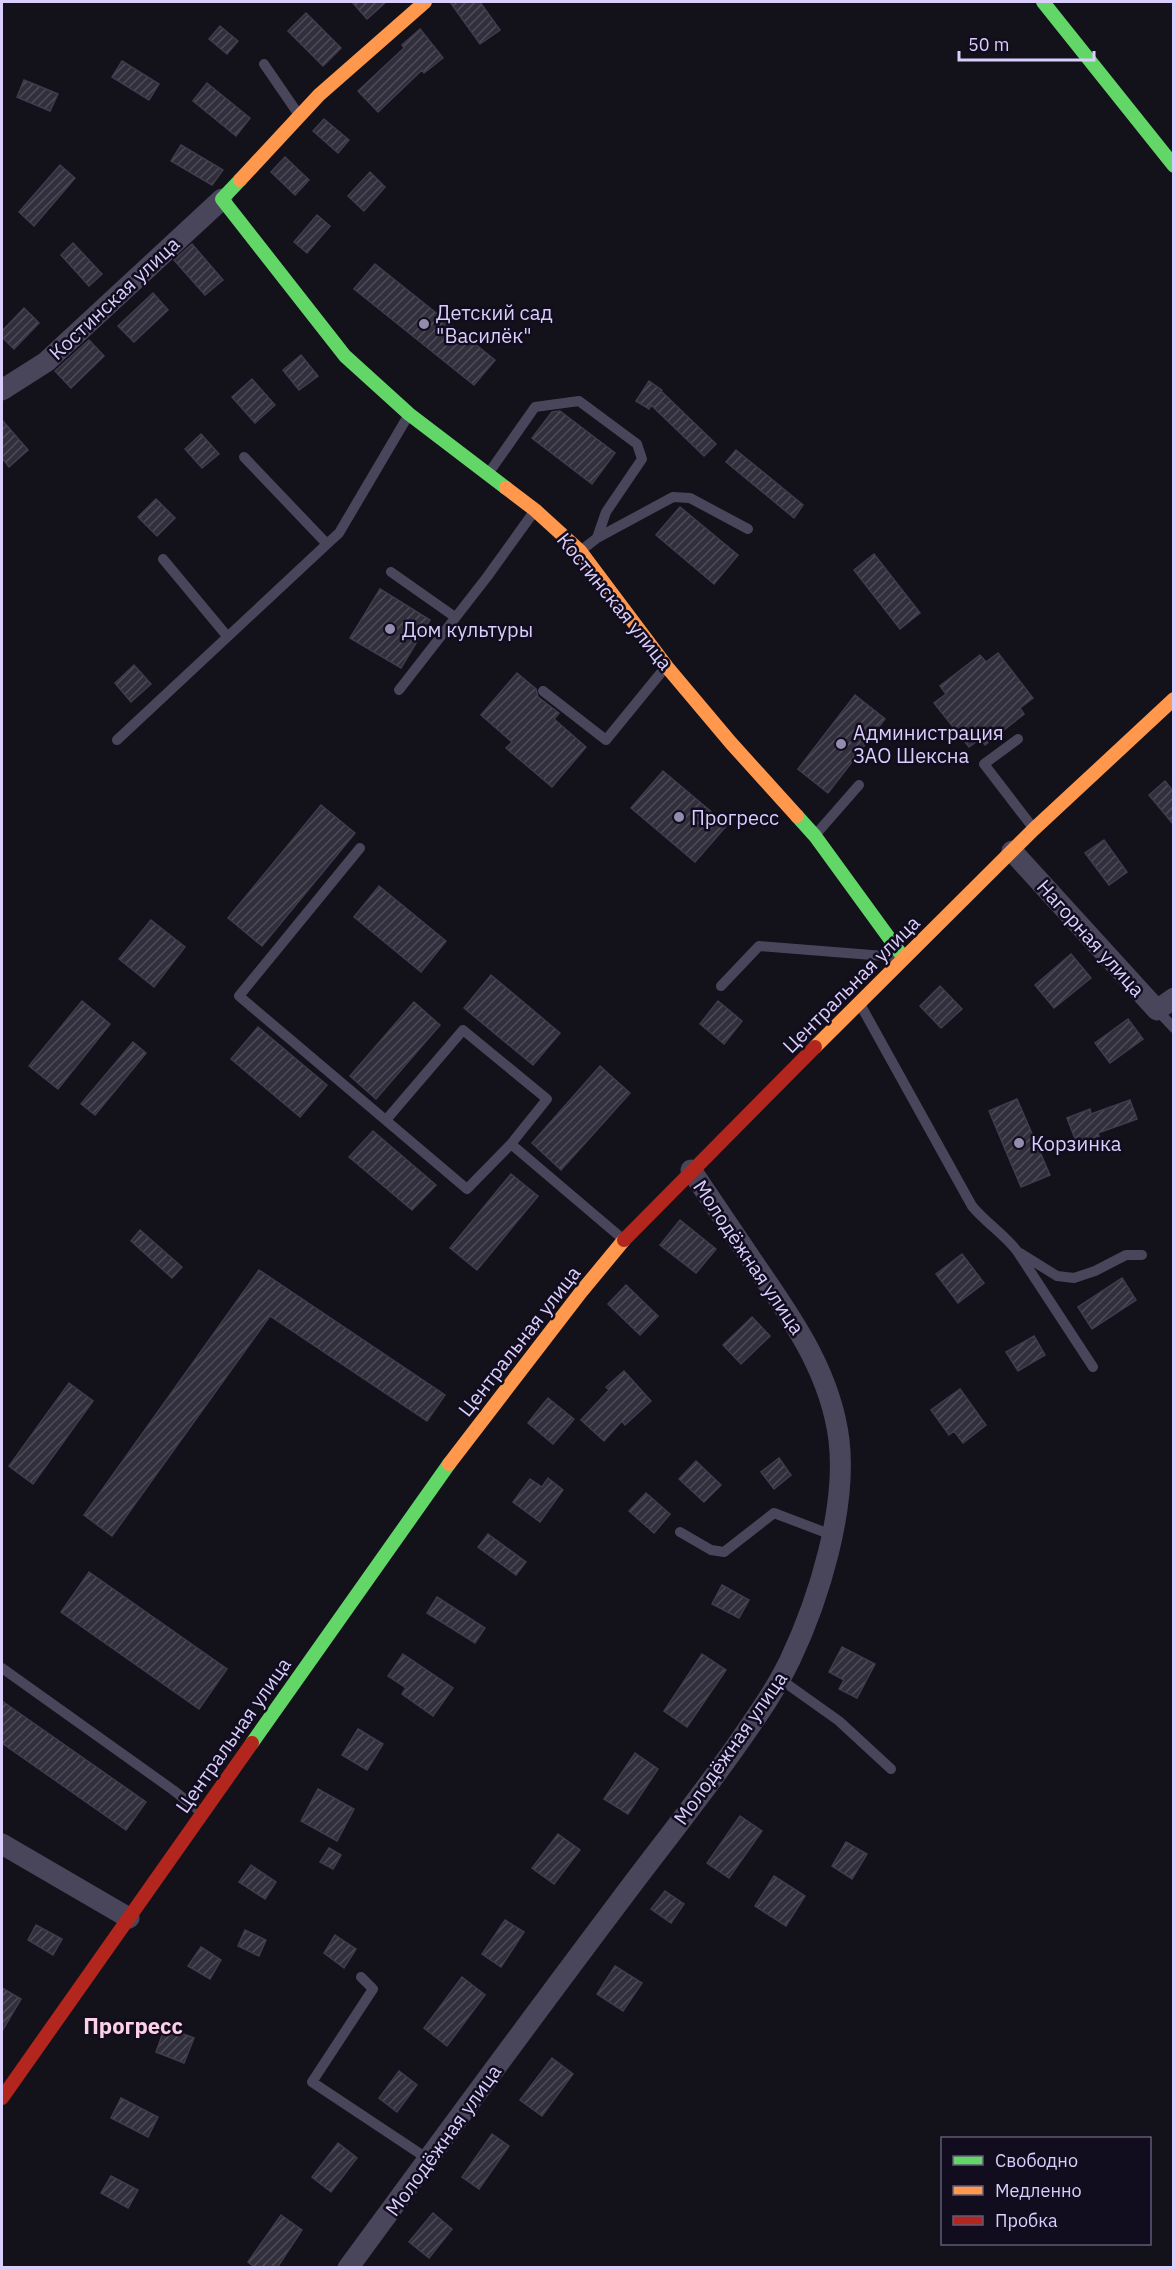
<svg xmlns="http://www.w3.org/2000/svg" width="1175" height="2269" viewBox="0 0 1175 2269" font-family="'IBM Plex Sans',sans-serif">
	<style>
		.building { fill: url(#building-hatch); stroke: #413b4d; stroke-width: 1.5 }
		.lines { fill: none; stroke-linecap: round; stroke-linejoin: round }
		.lane { stroke: #49465b; stroke-width: 10 }
		.street { stroke: #49465b; stroke-width: 21 }
		.fast { stroke: #63d668; stroke-width: 14 }
		.slow { stroke: #ff974d; stroke-width: 14 }
		.jam { stroke: #b3261e; stroke-width: 14 }
		.poi-dot { fill: #948cad; stroke: #120d1e; stroke-width: 2 }
		.labels { text-anchor: middle; dominant-baseline: central; stroke-width: 5; stroke-linejoin: round; paint-order: stroke }
		.street-label { font-size: 20px; fill: #d9cefc; stroke: #120d1e }
		.poi-label { font-size: 20px; fill: #d9cefc; stroke: #120d1e; text-anchor: start }
		.quarter-label { font-size: 22px; font-weight: bold; fill: #fcd0e7; stroke: #120d1e }
	</style>
	<defs>
		<pattern id="building-hatch" width="6" height="6" patternUnits="userSpaceOnUse" patternTransform="scale(1.5)"><rect width="6" height="6" fill="#322f3d"/><path d="M-1 1l2-2M0 6l6-6M5 7l2-2" fill="none" stroke="#4f4c5a"/></pattern>
	</defs>
	<rect width="100%" height="100%" fill="#13111a"/>
	<path class="building" d="M352 2H386L367 19Z
		M450 2H480L500 30 480 44Z
		M306 13 341 48 323 66 288 31Z
		M220 26 238 41 227 54 209 39Z
		M420 29 443 58 424 73 422 70 378 112 358 91 404 48 402 45Z
		M122 61 159 84 149 100 112 77Z
		M24 80 58 94 50 111 17 97Z
		M207 83 250 118 236 136 193 101Z
		M324 119 349 140 338 153 313 131Z
		M181 145 223 170 212 185 171 161Z
		M285 157 309 180 295 195 271 172Z
		M60 165 75 178 34 226 19 212Z
		M370 172 385 187 364 211 348 196Z
		M317 215 330 226 307 253 294 242Z
		M73 243 102 274 89 286 61 255Z
		M192 244 223 280 205 295 174 260Z
		M375 264 495 360 474 385 354 289Z
		M153 293 168 310 134 342 118 326Z
		M24 308 39 323 14 349 2 337V331Z
		M89 340 104 356 71 388 55 371Z
		M301 355 318 376 299 390 283 370Z
		M252 379 275 405 255 423 232 397Z
		M649 381 662 390 661 391 716 444 704 456 651 405 649 409 636 401Z
		M560 411 615 453 592 484 532 438 552 412Z
		M2 420 28 450 9 467 2 458Z
		M201 434 219 454 202 468 185 449Z
		M736 450 803 505 794 518 726 462Z
		M156 499 175 518 157 536 138 517Z
		M680 507 738 555 714 584 656 535Z
		M874 554 920 613 900 629 854 570Z
		M380 589 430 620 401 668 350 638Z
		M998 653 1033 698 1020 708 1024 714 985 745 980 739 969 747 934 703 946 694 940 686 980 655 986 662Z
		M134 665 151 684 131 702 115 683Z
		M517 673 536 689 538 697 559 713 554 719 586 747 552 787 506 748 512 742 481 715Z
		M855 695 885 719 828 793 798 769Z
		M663 771 727 825 695 862 631 808Z
		M1165 781 1173 791V824L1149 795Z
		M321 805 355 833 262 946 228 918Z
		M1104 840 1127 872 1109 885 1085 853Z
		M379 886 446 941 421 972 354 917Z
		M151 920 185 947 154 987 119 959Z
		M1071 954 1091 978 1054 1008 1035 985Z
		M491 975 560 1033 533 1065 464 1008Z
		M940 986 962 1009 941 1028 920 1006Z
		M82 1001 110 1024 58 1089 29 1066Z
		M718 1001 742 1021 724 1044 700 1024Z
		M414 1002 440 1025 376 1099 350 1076Z
		M1128 1019 1143 1039 1110 1063 1095 1043Z
		M258 1027 327 1085 300 1117 231 1059Z
		M133 1042 146 1053 95 1115 81 1104Z
		M600 1066 630 1093 561 1170 532 1143Z
		M1017 1099 1050 1175 1021 1187 989 1111Z
		M1130 1100 1137 1119 1098 1133 1099 1136 1077 1144 1067 1118 1090 1109 1091 1114Z
		M373 1131 436 1185 412 1210 349 1157Z
		M511 1174 538 1196 477 1270 450 1248Z
		M680 1220 716 1249 696 1273 660 1245Z
		M140 1230 182 1267 172 1278 131 1241Z
		M962 1254 984 1283 958 1303 936 1274Z
		M259 1270 445 1395 427 1421 270 1316 112 1536 84 1515Z
		M1122 1278 1136 1300 1092 1329 1078 1307Z
		M626 1285 658 1316 640 1335 608 1304Z
		M752 1317 770 1336 741 1364 723 1345Z
		M1034 1336 1045 1355 1018 1371 1006 1352Z
		M624 1371 651 1401 625 1425 622 1421 604 1441 581 1420 609 1390 606 1387Z
		M69 1383 93 1401 33 1484 9 1466Z
		M960 1389 986 1425 963 1443 954 1431 949 1435 931 1410Z
		M548 1398 574 1419 553 1444 528 1423Z
		M779 1458 791 1475 774 1489 761 1472Z
		M696 1461 721 1485 704 1502 679 1479Z
		M548 1478 563 1490 540 1522 513 1502 530 1479 542 1487Z
		M646 1493 670 1514 654 1533 629 1511Z
		M488 1534 526 1562 516 1575 478 1547Z
		M89 1572 227 1669 199 1709 61 1612Z
		M722 1585 749 1600 739 1618 712 1604Z
		M437 1597 485 1628 475 1643 427 1613Z
		M842 1647 875 1664 857 1698 839 1689 844 1680 829 1672Z
		M403 1654 453 1688 433 1716 402 1694 406 1688 388 1676Z
		M702 1654 726 1670 687 1727 664 1711Z
		M2 1701 146 1802 126 1830 2 1743Z
		M358 1729 383 1744 367 1770 342 1755Z
		M635 1753 658 1769 628 1814 604 1799Z
		M318 1789 354 1809 337 1841 301 1821Z
		M740 1816 762 1831 729 1878 707 1863Z
		M558 1834 580 1850 554 1884 532 1868Z
		M846 1842 867 1854 852 1879 832 1866Z
		M329 1848 341 1855 333 1869 320 1862Z
		M251 1865 276 1882 265 1899 239 1882Z
		M774 1876 805 1896 786 1926 755 1906Z
		M665 1891 684 1904 671 1923 651 1909Z
		M505 1920 524 1932 501 1967 482 1954Z
		M36 1925 62 1939 53 1955 28 1940Z
		M245 1930 266 1940 259 1956 238 1946Z
		M335 1935 356 1949 344 1968 324 1953Z
		M201 1947 221 1960 210 1979 188 1966Z
		M615 1966 642 1983 623 2011 597 1994Z
		M462 1977 485 1995 447 2046 424 2028Z
		M2 1988 21 1999 2 2031Z
		M165 2027 194 2038 184 2063 156 2052Z
		M552 2058 573 2074 542 2116 520 2100Z
		M399 2071 417 2085 397 2112 379 2098Z
		M121 2098 158 2117 148 2137 111 2118Z
		M492 2134 509 2146 479 2189 462 2177Z
		M338 2143 357 2158 331 2192 312 2177Z
		M111 2176 138 2190 128 2208 101 2193Z
		M433 2213 452 2229 429 2258 409 2242Z
		M281 2215 302 2230 277 2268H256L248 2262Z"/>
	<g class="lines">
		<path class="lane" d="M264 64 299 115
			M244 457 327 544 339 533 408 416
			M488 474 535 407 579 401 637 444 642 459 606 512 597 538 583 549
			M597 538 673 497 690 498 748 529
			M163 559 227 636
			M391 572 455 617
			M399 690 487 577 533 513
			M543 691 606 740 664 669
			M1018 739 984 764 1034 829
			M117 740 327 544
			M817 833 859 785
			M360 848 239 996 467 1189 511 1144 624 1240
			M721 986 759 946 897 957
			M860 1004 972 1206C986 1223 1004 1234 1017 1251L1093 1367
			M1157 1010 1174 1028
			M386 1120 463 1030 547 1099 511 1144
			M1020 1253 1057 1276 1074 1278 1095 1271 1126 1255H1142
			M680 1532 711 1550 724 1552 774 1513 832 1535
			M2 1668 173 1790 201 1812
			M780 1679 839 1721 891 1769
			M361 1977 373 1989 312 2082 428 2159"/>
		<path class="street" d="M2 390 46 362 222 199
			M1012 851 1157 1010 1174 998
			M2 1844 129 1918
			M348 2268C439 2144 530 2020 622 1898 661 1846 702 1795 739 1742 757 1716 776 1689 790 1660 819 1599 847 1508 839 1440 831 1376 796 1324 760 1272 737 1238 714 1204 691 1170"/>
		<path class="fast" d="M1043 2 1174 166
			M240 180 222 199 345 356 409 414 506 488
			M797 816 815 836 903 957
			M252 1743 449 1464"/>
		<path class="slow" d="M240 180 319 95 425 2
			M506 488 535 510 580 551 667 667 731 743 797 816
			M815 1047 1034 829 1174 699
			M449 1464 581 1292 624 1240"/>
		<path class="jam" d="M624 1240 815 1047
			M2 2098 252 1743"/>
	</g>
	<g class="poi-dot">
		<circle cx="424" cy="324" r="6"/>
		<circle cx="390" cy="629" r="6"/>
		<circle cx="841" cy="744" r="6"/>
		<circle cx="679" cy="817" r="6"/>
		<circle cx="1019" cy="1143" r="6"/>
	</g>
	<g class="labels">
		<g class="street-label">
			<text transform="translate(114 298) rotate(-43)">Костинская улица</text>
			<text transform="translate(615 601) rotate(51)">Костинская улица</text>
			<text transform="translate(1091 938) rotate(48)">Нагорная улица</text>
			<text transform="translate(851 984) rotate(-45)">Центральная улица</text>
			<text transform="translate(749 1257) rotate(56)">Молодёжная улица</text>
			<text transform="translate(519 1341) rotate(-52)">Центральная улица</text>
			<text transform="translate(233 1735) rotate(-55)">Центральная улица</text>
			<text transform="translate(730 1748) rotate(-55)">Молодёжная улица</text>
			<text transform="translate(443 2140) rotate(-54)">Молодёжная улица</text>
		</g>
		<g class="poi-label">
			<text x="436" y="312">Детский сад<tspan x="436" dy="23">"Василёк"</tspan></text>
			<text x="402" y="629">Дом культуры</text>
			<text x="853" y="732">Администрация<tspan x="853" dy="23">ЗАО Шексна</tspan></text>
			<text x="691" y="817">Прогресс</text>
			<text x="1031" y="1143">Корзинка</text>
		</g>
		<g class="quarter-label">
			<text x="133" y="2025">Прогресс</text>
		</g>
	</g>
	<rect width="1175" height="2269" fill="none" stroke="#d9cefc" stroke-width="6"/>
	<rect x="941" y="2137" width="210" height="108" fill="#120d1e" stroke="#625a77" stroke-width="1.5"/>
	<rect x="953" y="2156" width="30" height="9" fill="#63d668" stroke="#625a77" stroke-width="1.5"/>
	<text x="995" y="2167" font-size="18" fill="#d9cefc">Свободно</text>
	<rect x="953" y="2186" width="30" height="9" fill="#ff974d" stroke="#625a77" stroke-width="1.5"/>
	<text x="995" y="2197" font-size="18" fill="#d9cefc">Медленно</text>
	<rect x="953" y="2216" width="30" height="9" fill="#b3261e" stroke="#625a77" stroke-width="1.5"/>
	<text x="995" y="2227" font-size="18" fill="#d9cefc">Пробка</text>
	<path d="M959 51v9h135v-9" fill="none" stroke="#d9cefc" stroke-width="3"/>
	<text x="968" y="51" font-size="18" fill="#d9cefc" stroke="#120d1e" stroke-width="4.5" paint-order="stroke">50 m</text>
</svg>
